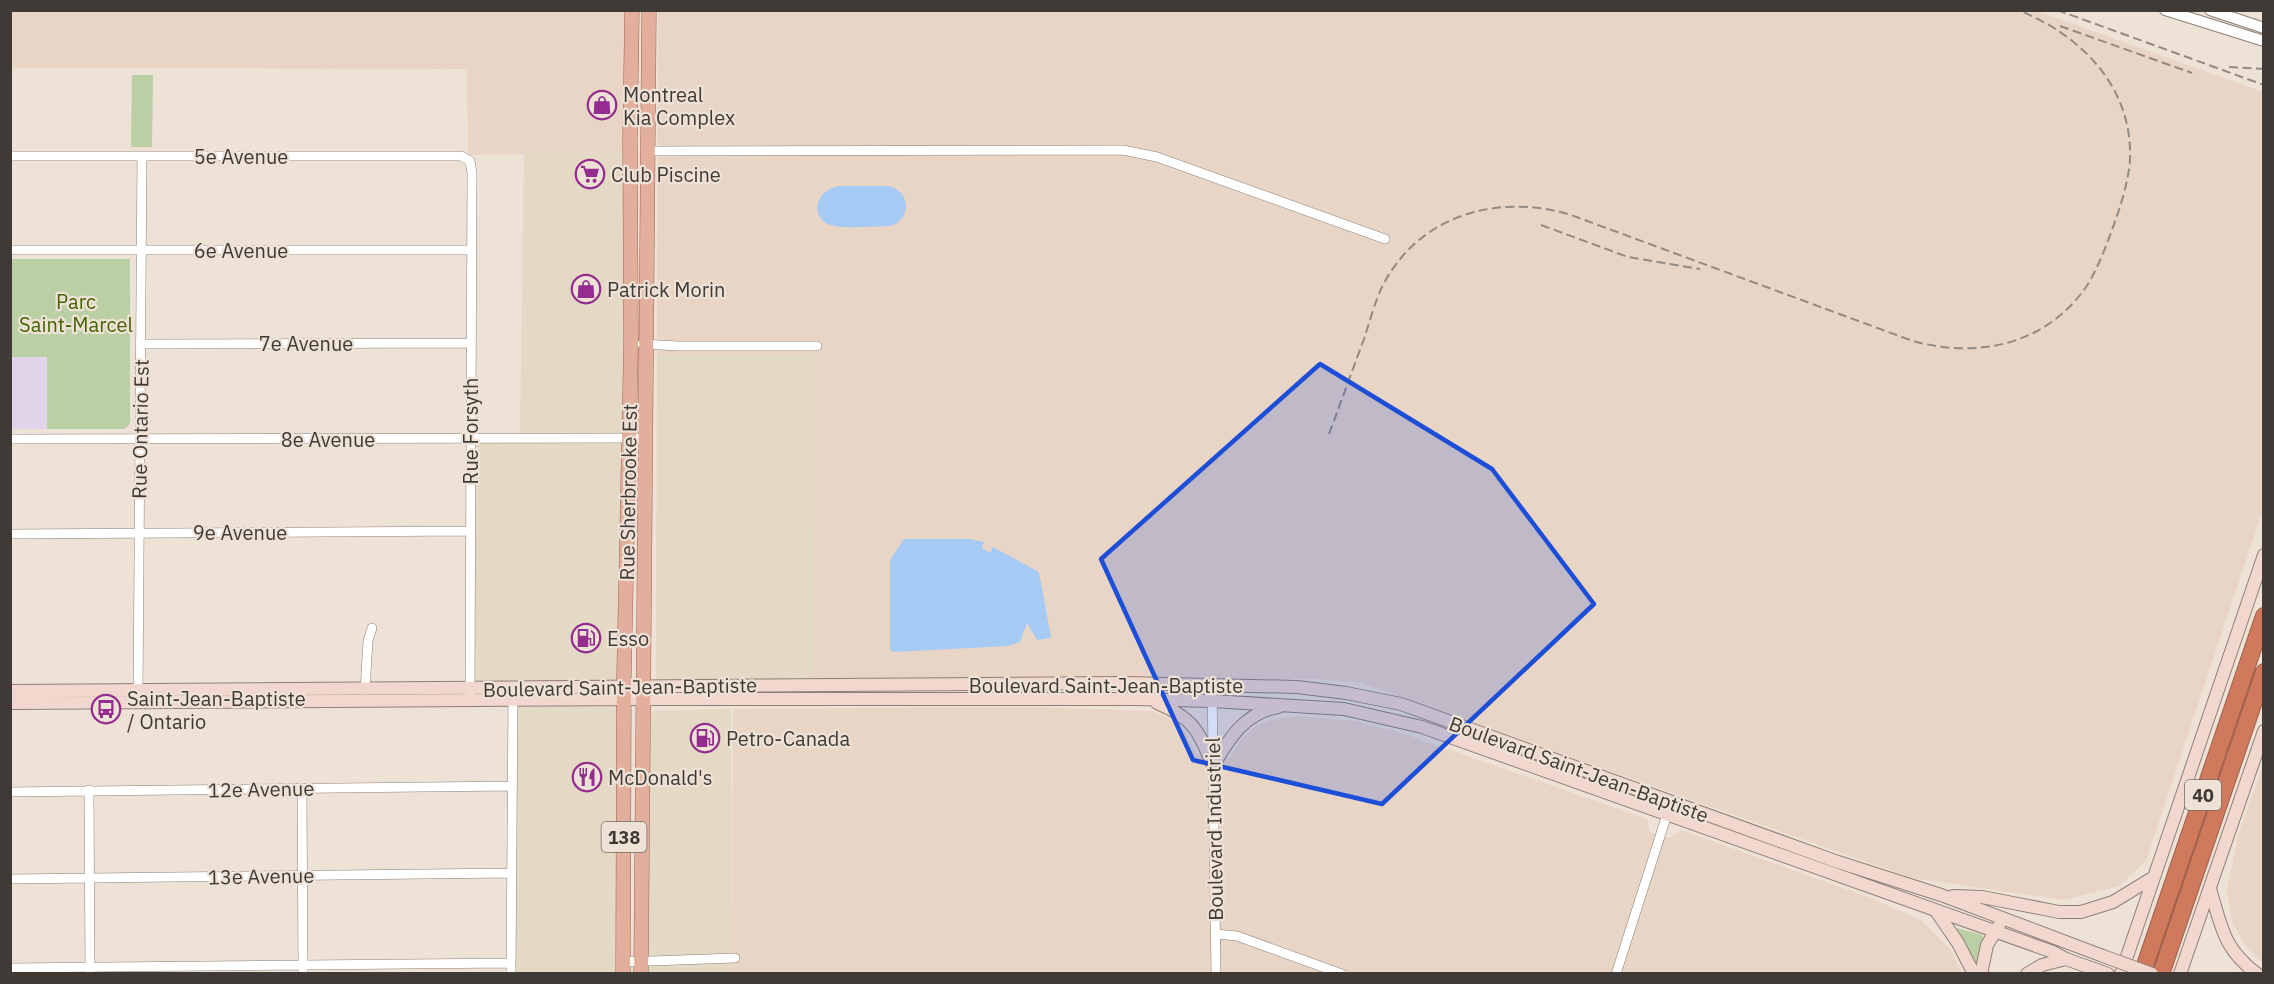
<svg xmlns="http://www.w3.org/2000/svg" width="2274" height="984" viewBox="0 0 2274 984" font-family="'IBM Plex Sans',sans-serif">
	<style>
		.commercial { fill: #e3d9c4 }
		.built { fill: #e9d5c5 }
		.education { fill: #e1d4e8 }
		.green { fill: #bad0a4 }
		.water { fill: #a5caf4 }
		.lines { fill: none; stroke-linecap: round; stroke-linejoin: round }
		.minor-casing { stroke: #8d8177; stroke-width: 10 }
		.tertiary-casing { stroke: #8d8177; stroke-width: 12 }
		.secondary-casing { stroke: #8d8177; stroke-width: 14 }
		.primary-casing { stroke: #9d634f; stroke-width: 15 }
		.motorway-casing { stroke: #9d634f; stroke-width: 18 }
		.minor { stroke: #fff; stroke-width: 9 }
		.tertiary { stroke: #fff; stroke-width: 10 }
		.secondary { stroke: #f1d7ce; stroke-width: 12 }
		.primary { stroke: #e3af9d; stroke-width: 14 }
		.motorway { stroke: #d0795c; stroke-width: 16 }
		.rail { stroke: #938a83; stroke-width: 2; stroke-dasharray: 9 4.5; stroke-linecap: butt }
		.secondary-bridge-casing { stroke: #8d8177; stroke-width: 14; stroke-linecap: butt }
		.secondary-bridge { stroke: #f1d7ce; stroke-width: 12 }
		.marked { fill: #1d4ed8; fill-opacity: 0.2; stroke: #1d4ed8; stroke-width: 4.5; stroke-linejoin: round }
		.labels { text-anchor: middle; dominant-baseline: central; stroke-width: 4.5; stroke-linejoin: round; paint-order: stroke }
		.shield { fill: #eee1d6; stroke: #746c66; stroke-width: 1.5 }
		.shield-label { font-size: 18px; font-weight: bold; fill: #3f3a36 }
		.poi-label { font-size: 20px; fill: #3f3a36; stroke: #eee1d6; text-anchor: start }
		.street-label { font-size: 20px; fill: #3f3a36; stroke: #eee1d6 }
		.park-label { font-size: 20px; fill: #436403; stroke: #eee1d6 }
	</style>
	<rect width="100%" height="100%" fill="#eee1d6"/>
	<path class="commercial" d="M630 152 620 973H513V701L470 700V439L520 438 524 154Z
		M815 354 813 684H656L657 355Z
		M731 709V973L641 974 643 711Z"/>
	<path class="built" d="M11 11H632L630 152 468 155 467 69 11 68Z
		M658 11H2037L2263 92V509L2146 861 2119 886 2064 900 1912 878 1362 683 1316 679 813 680 815 354 657 355Z
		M1029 707 1152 711 1172 720 1184 730 1197 754 1230 758 1241 739 1254 727 1272 720 1297 716 1354 721 1405 734 1647 819 1650 832 1670 838 1681 830 1873 899 1922 921 1951 950 1962 973 731 974 733 709Z
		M2263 766V963L2248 949 2232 922 2227 891 2238 835Z"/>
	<path class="education" d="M10 357H47V429H11Z"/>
	<path class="green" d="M132 75H153L152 147H131Z
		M11 259H130V424L124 429H47V357H11Z
		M1957 928 1982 935 1985 939 1976 963H1974L1955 929Z"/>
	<path class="water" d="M839 186H889C911 192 912 219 890 226 873 226 851 229 834 226 810 221 812 191 839 186Z
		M904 539H970L984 542 982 548 990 553 993 547 1039 572 1051 638 1037 640 1027 623 1020 642 1008 646 893 652 890 649V560Z"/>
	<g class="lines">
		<g class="minor-casing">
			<path id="minor" d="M648 151 1123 150 1157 157 1385 239
				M10 156H461L470 161 472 173 470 693
				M10 250H472
				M140 344 471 343
				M642 344 678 346H817
				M10 439 646 438
				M10 534 470 531
				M1212 684 1216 974
				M365 690 368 641 372 628
				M138 696 142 156
				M302 788 303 974
				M89 790 90 974
				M10 792 512 786
				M10 879 511 873
				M1216 934 1237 936 1342 974
				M623 962 735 958
				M10 968 511 963
				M511 974 513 694
				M1616 974 1671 802"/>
		</g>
		<g class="tertiary-casing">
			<path id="tertiary" d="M2165 10 2264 41
				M2210 10 2264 28"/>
		</g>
		<g class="secondary-casing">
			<path id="secondary" d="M10 691 1126 683 1297 687 1346 693 1401 704 1838 862 1941 895 2103 956
				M10 703 644 699H1135L1212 701 1344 709 1422 727 2053 952 2066 959 2108 974
				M1157 703C1193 718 1199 731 1213 766
				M1213 766C1229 739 1244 713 1278 707
				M2210 889C2222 927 2222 947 2257 974
				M1953 896 1982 897 2059 912H2081L2113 902 2154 877
				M1936 911 1958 943 1974 974
				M1981 974 1987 945 1999 926
				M2027 974 2042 965 2066 959
				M2121 974 2264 555
				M2180 974 2264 731"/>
		</g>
		<g class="primary-casing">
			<path id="primary" d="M623 974 624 676 631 343 630 137 632 10
				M641 974 649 10"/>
		</g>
		<g class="motorway-casing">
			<path id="motorway" d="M2142 974 2264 616
				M2161 974 2264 672"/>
		</g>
		<use href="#minor" class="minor"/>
		<use href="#tertiary" class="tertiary"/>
		<use href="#secondary" class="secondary"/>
		<use href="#primary" class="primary"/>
		<use href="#motorway" class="motorway"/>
		<path class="rail" d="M2057 10 2264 85
			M2060 26 2192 73
			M2229 67 2264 69
			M1541 225 1628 257 1700 269
			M1329 434C1341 402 1352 371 1364 339 1370 321 1375 300 1384 283 1421 214 1500 193 1571 215L1910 340C1976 360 2048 345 2088 284 2098 267 2105 249 2112 230 2120 208 2128 184 2130 160 2133 87 2081 35 2018 10"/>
		<g class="secondary-bridge-casing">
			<path id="secondary-bridge" d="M2103 956 2152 974"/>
		</g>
		<use href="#secondary-bridge" class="secondary-bridge"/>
	</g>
	<path class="marked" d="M1320 364 1492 469 1594 604 1382 804 1193 760 1101 559Z"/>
	<defs>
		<g id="shop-ring" transform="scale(1.5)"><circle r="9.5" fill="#eee1d6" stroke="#952c8f" stroke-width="1.5"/><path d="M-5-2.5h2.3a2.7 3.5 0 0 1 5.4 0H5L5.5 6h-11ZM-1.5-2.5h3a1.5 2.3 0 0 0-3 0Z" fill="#952c8f"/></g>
		<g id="supermarket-ring" transform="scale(1.5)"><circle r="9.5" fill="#eee1d6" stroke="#952c8f" stroke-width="1.5"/><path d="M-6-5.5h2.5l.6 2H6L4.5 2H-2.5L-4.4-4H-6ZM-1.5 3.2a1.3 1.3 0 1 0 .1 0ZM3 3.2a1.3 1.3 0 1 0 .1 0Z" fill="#952c8f"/></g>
		<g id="fuel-ring" transform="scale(1.5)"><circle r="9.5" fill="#eee1d6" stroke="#952c8f" stroke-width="1.5"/><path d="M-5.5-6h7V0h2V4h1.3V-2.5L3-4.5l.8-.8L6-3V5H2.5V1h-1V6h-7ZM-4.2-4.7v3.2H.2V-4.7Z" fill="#952c8f"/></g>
		<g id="bus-ring" transform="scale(1.5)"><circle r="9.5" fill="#eee1d6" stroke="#952c8f" stroke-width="1.5"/><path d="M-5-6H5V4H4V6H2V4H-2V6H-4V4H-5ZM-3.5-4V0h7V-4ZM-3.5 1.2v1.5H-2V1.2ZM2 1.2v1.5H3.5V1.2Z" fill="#952c8f"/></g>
		<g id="restaurant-ring" transform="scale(1.5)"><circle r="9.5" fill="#eee1d6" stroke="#952c8f" stroke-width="1.5"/><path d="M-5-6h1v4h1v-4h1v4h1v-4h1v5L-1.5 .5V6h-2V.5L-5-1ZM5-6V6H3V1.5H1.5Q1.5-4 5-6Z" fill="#952c8f"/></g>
	</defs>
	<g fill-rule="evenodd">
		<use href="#shop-ring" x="602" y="105"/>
		<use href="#supermarket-ring" x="590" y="174"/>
		<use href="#shop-ring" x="586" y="289"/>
		<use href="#fuel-ring" x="586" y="638"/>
		<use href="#bus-ring" x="106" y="709"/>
		<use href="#fuel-ring" x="705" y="738"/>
		<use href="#restaurant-ring" x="587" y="777"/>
	</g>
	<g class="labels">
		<g class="shield">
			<rect x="2185" y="780" width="36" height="30" rx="4.5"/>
			<rect x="601.5" y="822" width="45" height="30" rx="4.5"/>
		</g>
		<g class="shield-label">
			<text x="2203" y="795">40</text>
			<text x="624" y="837">138</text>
		</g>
		<g class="poi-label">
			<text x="623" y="94">Montreal<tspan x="623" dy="23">Kia Complex</tspan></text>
			<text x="611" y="174">Club Piscine</text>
			<text x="607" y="289">Patrick Morin</text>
			<text x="607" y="638">Esso</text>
			<text x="127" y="698">Saint-Jean-Baptiste<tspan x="127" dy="23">/ Ontario</tspan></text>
			<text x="726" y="738">Petro-Canada</text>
			<text x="608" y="777">McDonald's</text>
		</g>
		<g class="street-label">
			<text x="241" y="156">5e Avenue</text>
			<text x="241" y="250">6e Avenue</text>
			<text x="306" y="343">7e Avenue</text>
			<text transform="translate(140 429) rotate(-89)">Rue Ontario Est</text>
			<text transform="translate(470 431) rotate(-90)">Rue Forsyth</text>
			<text x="328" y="439">8e Avenue</text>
			<text transform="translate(628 492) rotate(-89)">Rue Sherbrooke Est</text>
			<text x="240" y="532">9e Avenue</text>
			<text x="1106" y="685">Boulevard Saint-Jean-Baptiste</text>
			<text transform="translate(620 687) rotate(-1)">Boulevard Saint-Jean-Baptiste</text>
			<text transform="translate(1579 769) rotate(20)">Boulevard Saint-Jean-Baptiste</text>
			<text transform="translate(261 789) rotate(-1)">12e Avenue</text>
			<text transform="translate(1214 829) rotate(-91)">Boulevard Industriel</text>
			<text transform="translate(261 876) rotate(-1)">13e Avenue</text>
		</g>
		<g class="park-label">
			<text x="76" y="301">Parc<tspan x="76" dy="23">Saint-Marcel</tspan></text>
		</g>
	</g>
	<rect width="2274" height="984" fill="none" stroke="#3f3a36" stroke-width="24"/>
</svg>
